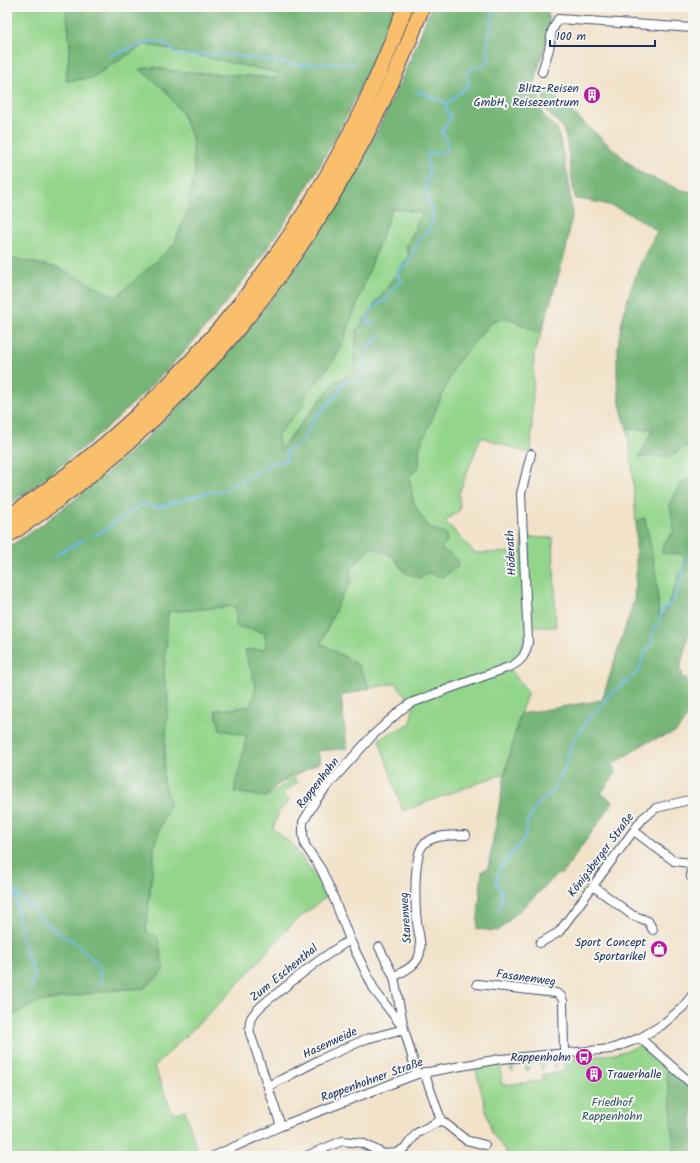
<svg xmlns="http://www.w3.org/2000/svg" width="700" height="1163" viewBox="0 0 700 1163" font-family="Kalam,sans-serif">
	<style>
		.green { fill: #94d58c; stroke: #588275 }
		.forest { fill: #77b678; stroke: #49726b; fill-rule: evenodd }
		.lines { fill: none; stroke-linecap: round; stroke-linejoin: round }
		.stream { stroke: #71b9e9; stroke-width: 2 }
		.minor-casing { stroke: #3b4a6e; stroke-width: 10 }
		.motorway-casing { stroke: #3b4a6e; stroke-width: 17 }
		.minor { stroke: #fff; stroke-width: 8 }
		.motorway { stroke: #f9bf6d; stroke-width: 15 }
		.labels { text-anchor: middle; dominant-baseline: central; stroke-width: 4; stroke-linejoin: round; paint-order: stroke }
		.poi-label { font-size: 12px; fill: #1b2f5e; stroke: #f6f6f2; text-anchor: end }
		.street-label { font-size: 12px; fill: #1b2f5e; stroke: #f6f6f2 }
		.park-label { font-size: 12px; fill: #39586a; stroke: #f6f6f2 }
	</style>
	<rect width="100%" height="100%" fill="#f6f6f2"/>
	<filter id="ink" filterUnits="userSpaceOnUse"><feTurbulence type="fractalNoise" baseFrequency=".025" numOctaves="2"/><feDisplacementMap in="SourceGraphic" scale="8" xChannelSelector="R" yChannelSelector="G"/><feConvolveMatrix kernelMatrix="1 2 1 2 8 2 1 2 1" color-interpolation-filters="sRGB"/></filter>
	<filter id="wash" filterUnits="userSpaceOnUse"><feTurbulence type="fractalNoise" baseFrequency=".012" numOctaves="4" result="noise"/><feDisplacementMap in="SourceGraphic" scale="16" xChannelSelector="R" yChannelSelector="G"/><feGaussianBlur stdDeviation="0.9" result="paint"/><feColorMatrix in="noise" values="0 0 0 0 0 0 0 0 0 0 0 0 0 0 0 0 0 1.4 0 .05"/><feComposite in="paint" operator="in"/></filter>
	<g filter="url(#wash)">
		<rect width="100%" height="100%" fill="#f2e2c9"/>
		<path class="green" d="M7 7H66L70 45 66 81 91 78 145 44 278 73 277 78 173 71 155 67 140 69 165 90 181 112 192 137 195 174 188 208 174 245 116 298 59 268 7 257Z
			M392 208 422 213 406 247 409 256 357 330 354 374 335 382 280 450 277 434 304 405 306 392 321 378 340 350Z
			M508 318 541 334 534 354 531 454 481 437 459 493 460 510 445 521 475 553 522 552V537L553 538 556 627H527L526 652 509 667 528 692 520 714 505 773 403 811 379 739 411 723 413 706 396 683 370 688 358 665 321 643 341 597 351 583 350 570 371 547 393 556 404 572 455 558 440 548 446 534 428 527 414 504 409 477 419 466V449L455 365 492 321Z
			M627 429H653L639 457 670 456 693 442V477L681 482 670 504 674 531 663 545V553L680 554 686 558 663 617 659 616 656 574 645 518 636 521 631 457Z
			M235 606 265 633 266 649 245 650 256 687 251 706 232 709 215 710 220 729 247 736 234 792 266 797 294 778 298 782 283 793 290 801 279 811 273 829 293 845 329 895 293 923 230 993 154 1067 173 1114 185 1110 198 1154 167 1156H7V1018L38 1002 104 991 144 988 146 932 155 842 170 802 163 782 168 697 164 676 168 612Z
			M640 1046 665 1066 671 1098 674 1150 670 1156H647L634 1152 617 1156H509L492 1133 475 1067C492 1064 545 1053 559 1060L556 1068H554L552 1062H544V1068L541 1069 540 1063 528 1064 529 1070 526 1071 525 1065 513 1066 514 1071H511L510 1066 500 1067 502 1085 543 1081 542 1075 563 1072 564 1062 568 1059 614 1054Z"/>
		<path class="forest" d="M66 7H395C314 215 190 377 7 506V257L59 268 116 297 174 245 188 208 195 174 192 137 181 112 165 90 139 69 155 67 173 71 277 78 278 73 145 44 91 78 66 81 70 45Z
			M431 7H547L550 29 539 65 535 84 543 115 557 129 560 141 568 177 572 215 566 250 541 334 508 318 492 321 455 365 419 449V466L409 477 414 504 428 527 446 534 447 542 441 548 456 558 458 567 443 577 428 573 419 578 404 572 393 556 371 547 350 570 351 583 341 597 321 643 358 665 370 688 341 696 347 748 318 751 320 762 277 785 266 797 234 792 247 736 220 729 215 710 232 709 251 706 256 687 245 650 266 649 265 633 236 626 235 606 168 612 164 676 168 697 163 782 170 801 155 842 146 931 158 938 164 969 157 978 144 988 104 991 38 1002 7 1018V548C49 522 87 490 124 458 263 335 367 181 431 7ZM392 208 422 213 406 248 409 256 357 330 353 374 335 382 280 450 278 434 304 405 306 392 321 378 340 350Z
			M544 87 639 172 681 190 693 192V442L670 456 639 457 653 429H627C624 419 620 407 619 396 613 356 621 310 637 273 642 258 650 245 657 231 628 211 610 202 575 199L566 138 562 127 547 112 542 93Z
			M693 477V618L679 672 683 673 681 677 687 679 693 702V709L676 732 647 742 612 765 616 773 601 793 613 802 562 874H558L498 931 477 929 482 871 488 868 505 773 520 714 602 700 634 600 636 577V521L645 518 656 574 659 616 663 617 686 558 680 554 662 553 663 545 674 531 670 504 681 482Z
			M665 1066 693 1090V1156H670L673 1150 671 1103Z"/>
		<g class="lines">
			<path class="stream" d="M109 56 151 41 163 42 180 56 225 54 300 65 354 63
				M416 91 448 103
				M376 325 368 323 366 319 378 303 385 301 395 286 403 281 397 276 401 267 407 266 420 238 429 229 433 220 432 209 428 202 425 182 429 175 427 155 429 152 439 155 444 152 448 146 442 132 451 117 445 108C451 98 461 93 469 84L467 75 473 67 485 66 489 58 487 47 494 7
				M94 535 111 527 112 523 142 505 159 507 209 492 223 491 272 463 286 461V452L303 440 313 420 339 392 341 385 346 381 355 383 363 376 365 352 379 337V335
				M55 557 62 551 84 540
				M7 598 9 596
				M659 621 663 609C675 604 682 580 683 567 689 561 689 553 693 546
				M7 862 9 866 8 877 15 892 53 929 77 944 99 965 101 984
				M15 894 21 932 27 956 35 974 31 989
				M497 910 502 903 501 891 496 882 499 870 522 842 526 833 527 823 534 809 555 788 565 767 571 745 589 718 601 706 607 697 639 671 645 652 653 642 652 633 656 624"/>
		</g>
	</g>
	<g filter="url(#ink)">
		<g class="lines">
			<g class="minor-casing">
				<path id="minor" d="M542 72 549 49 552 31 558 19 693 28
					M634 831 674 861 690 863 691 877
					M593 886 632 915 648 921 653 930
					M540 943 559 932 643 818 656 808 693 799
					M394 977C403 971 415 967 419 956 423 946 418 932 417 922 415 907 413 854 424 844 434 834 453 836 466 835
					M477 984 556 993 561 996 563 1001 564 1053
					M640 1038 693 1085
					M424 1072 441 1120 466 1140 485 1145
					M417 1074 404 1029 375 991 350 940 331 891 321 869 305 845 303 835V822L316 800 330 783 372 736 401 710 411 703 451 688 509 667C521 662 526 655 528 642L521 494 531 454
					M269 1086 319 1060 366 1039 404 1029 394 977 379 947
					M281 1126 250 1033C249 1027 249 1023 251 1018 258 1007 270 998 280 991 303 972 325 955 350 940
					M214 1156 281 1126 417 1074 500 1059 611 1049 640 1038 662 1025 683 1007 693 994
					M306 1156 342 1141 362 1143 384 1154 397 1153 406 1147 417 1133 441 1120"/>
			</g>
			<g class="motorway-casing">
				<path id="motorway" d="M7 518C191 397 331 214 405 7
					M7 536C199 408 343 224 422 7"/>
			</g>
			<use href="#minor" class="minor"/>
			<use href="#motorway" class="motorway"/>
		</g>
	</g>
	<defs>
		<g id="building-disc" transform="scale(0.9)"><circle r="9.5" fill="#b5179e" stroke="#f6f6f2"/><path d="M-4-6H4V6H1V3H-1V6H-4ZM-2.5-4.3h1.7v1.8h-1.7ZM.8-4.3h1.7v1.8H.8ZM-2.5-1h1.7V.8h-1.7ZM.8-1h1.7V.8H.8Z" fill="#fff"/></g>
		<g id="shop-disc" transform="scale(0.9)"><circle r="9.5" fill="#b5179e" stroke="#f6f6f2"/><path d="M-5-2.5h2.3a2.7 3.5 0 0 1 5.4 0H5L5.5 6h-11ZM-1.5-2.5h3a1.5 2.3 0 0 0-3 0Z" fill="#fff"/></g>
		<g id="bus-disc" transform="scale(0.9)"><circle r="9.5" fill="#b5179e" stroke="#f6f6f2"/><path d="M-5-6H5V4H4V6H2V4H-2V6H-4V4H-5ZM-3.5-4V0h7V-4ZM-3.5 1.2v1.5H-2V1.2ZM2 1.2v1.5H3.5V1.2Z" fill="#fff"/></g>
	</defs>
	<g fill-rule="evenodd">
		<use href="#building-disc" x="592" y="95"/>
		<use href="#shop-disc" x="659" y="949"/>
		<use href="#bus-disc" x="584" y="1057"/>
		<use href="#building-disc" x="594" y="1074"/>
	</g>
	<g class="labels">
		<g class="poi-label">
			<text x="579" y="88">Blitz-Reisen<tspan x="579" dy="14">GmbH, Reisezentrum</tspan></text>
			<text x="646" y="942">Sport Concept<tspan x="646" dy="14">Sportarikel</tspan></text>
			<text x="571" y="1057">Rappenhohn</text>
			<text x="607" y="1074" text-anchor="start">Trauerhalle</text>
		</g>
		<g class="street-label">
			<text transform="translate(511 553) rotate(-93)">Höderath</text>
			<text transform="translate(318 783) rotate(-52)">Rappenhohn</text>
			<text transform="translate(601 855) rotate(-53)">Königsberger Straße</text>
			<text transform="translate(406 918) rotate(-94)">Starenweg</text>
			<text transform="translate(284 973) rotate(-39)">Zum Eschenthal</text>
			<text transform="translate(526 978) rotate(8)">Fasanenweg</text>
			<text transform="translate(330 1043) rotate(-25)">Hasenweide</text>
			<text transform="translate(372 1080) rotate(-20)">Rappenhohner Straße</text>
		</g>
		<g class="park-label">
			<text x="612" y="1102">Friedhof<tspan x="612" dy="14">Rappenhohn</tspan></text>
		</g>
	</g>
	<rect width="700" height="1163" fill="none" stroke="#f6f6f2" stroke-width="24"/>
	<path d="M550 40v6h105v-6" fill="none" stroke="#1b2f5e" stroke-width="2"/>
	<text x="556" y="40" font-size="12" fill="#1b2f5e" stroke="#f6f6f2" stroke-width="3" paint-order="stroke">100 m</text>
</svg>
